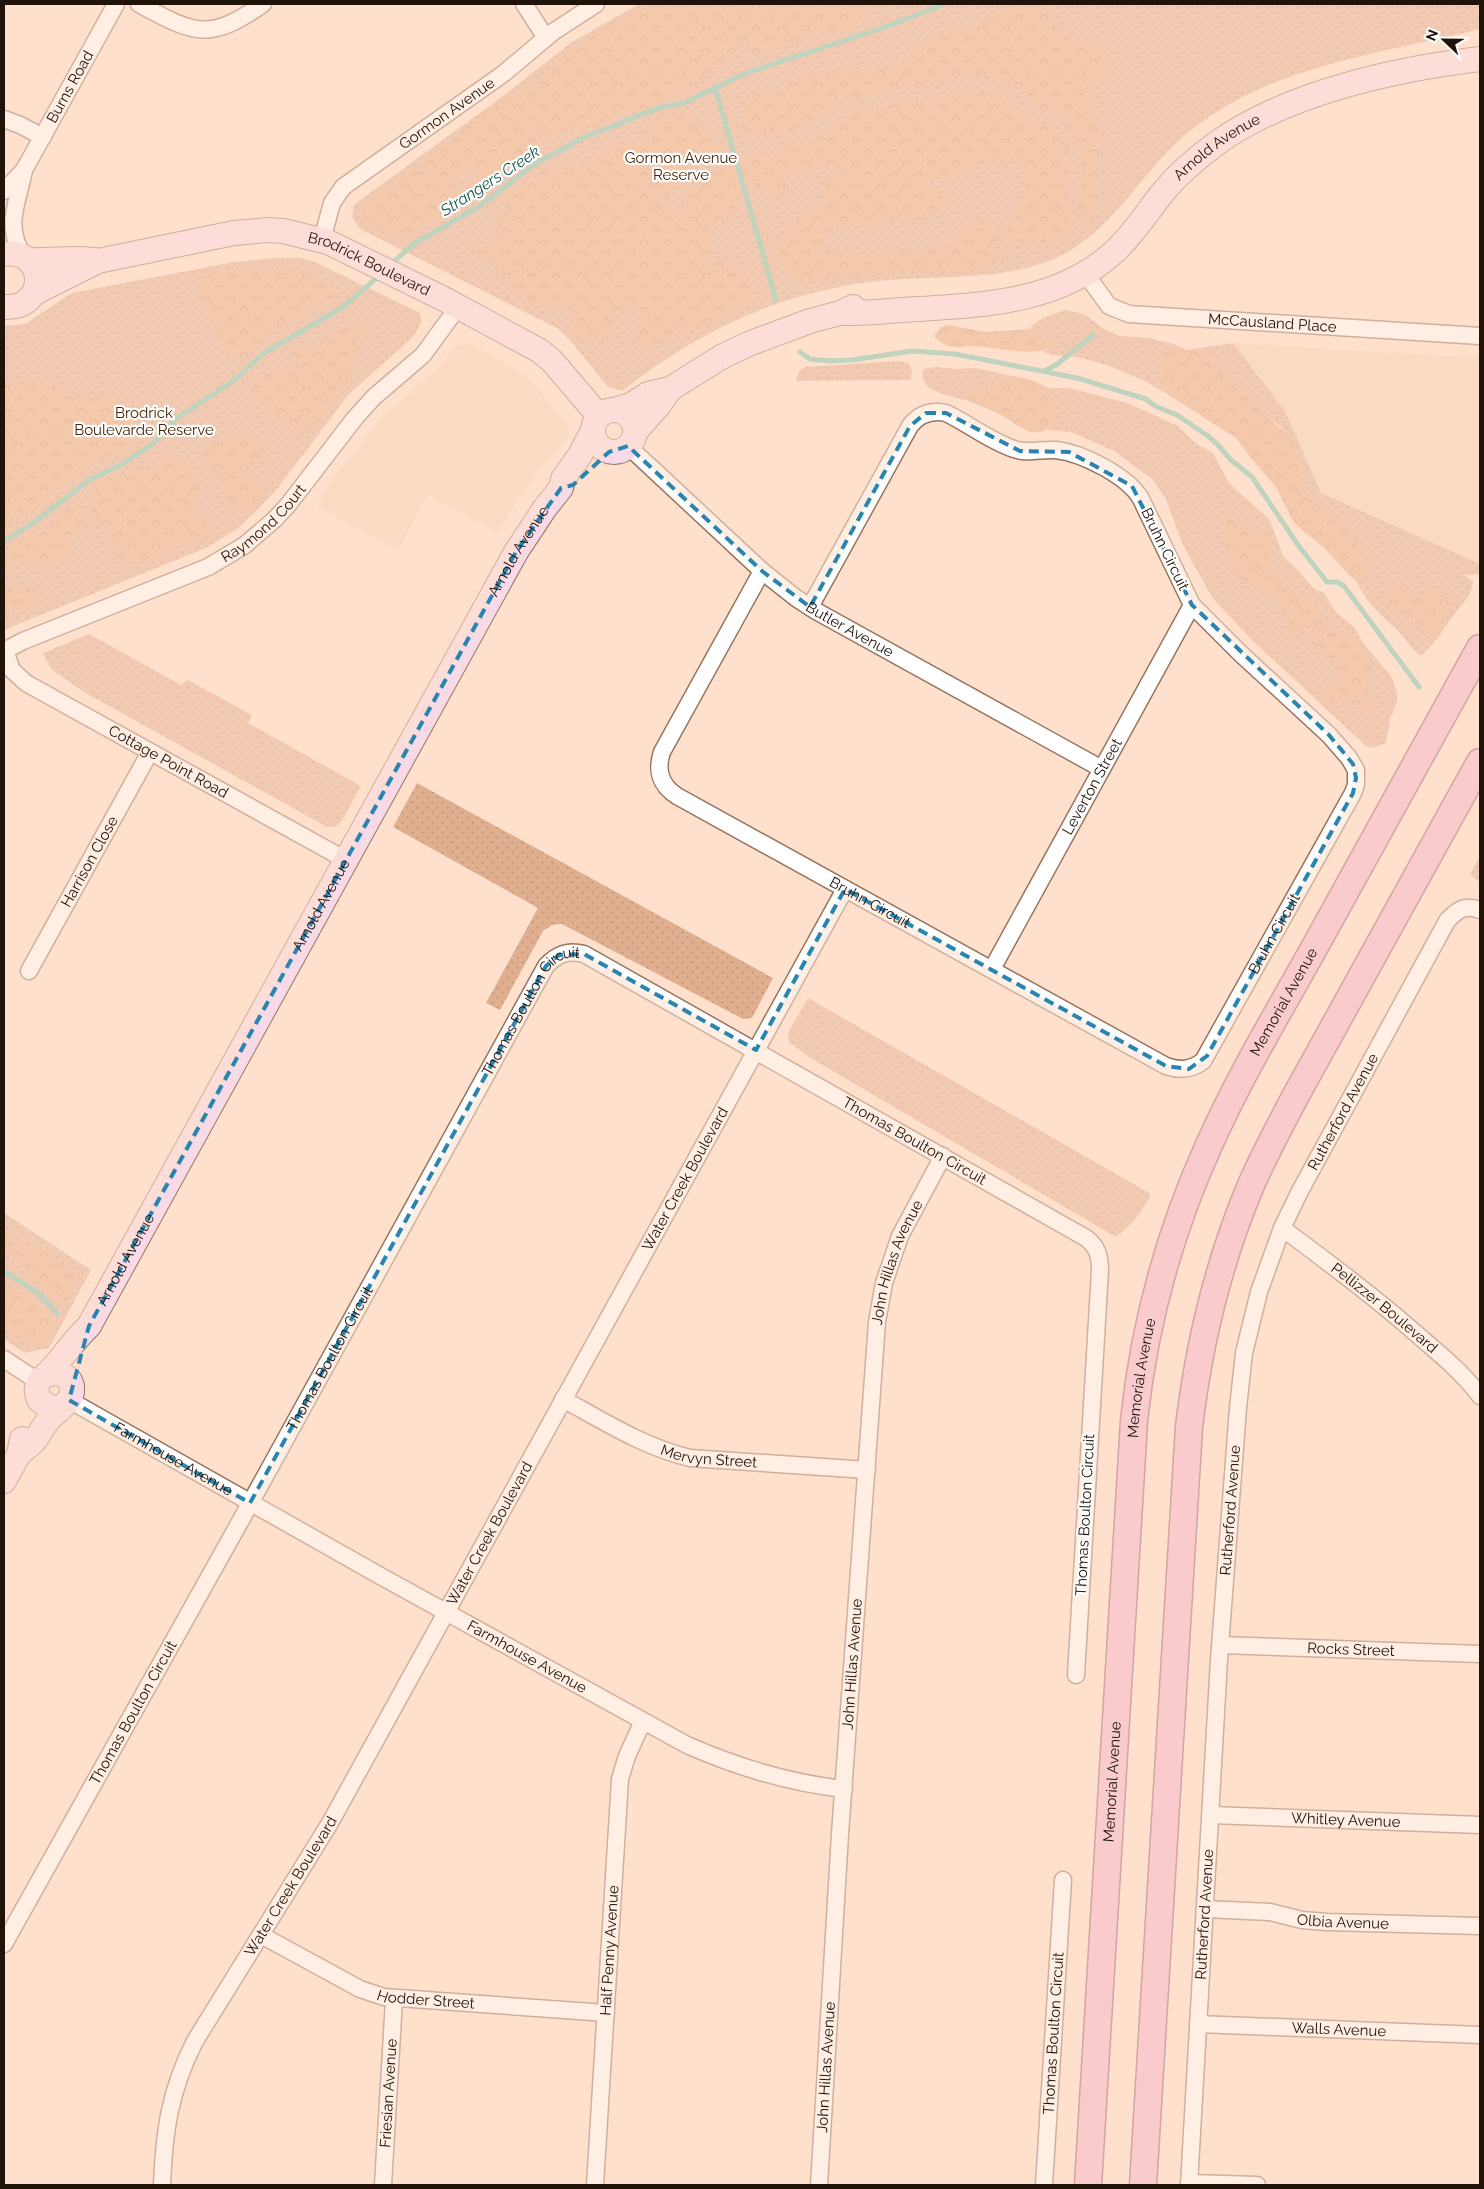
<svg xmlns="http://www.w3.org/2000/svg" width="1484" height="2189" viewBox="0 0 1484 2189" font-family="Raleway,sans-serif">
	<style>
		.built { fill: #f6d3bb }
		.green { fill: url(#green-dots) }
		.forest { fill: url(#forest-crowns) }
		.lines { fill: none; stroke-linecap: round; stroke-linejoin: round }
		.stream { stroke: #71c3ad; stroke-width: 5 }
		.street-casing { stroke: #97755f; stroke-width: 19 }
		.secondary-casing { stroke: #97755f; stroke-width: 26 }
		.primary-casing { stroke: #a35973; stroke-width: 29 }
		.street { stroke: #fff; stroke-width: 16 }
		.secondary { stroke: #f8d9e6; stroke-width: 24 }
		.primary { stroke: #f2b2cd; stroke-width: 26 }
		.marked { fill: none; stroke: #2884b1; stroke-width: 4; stroke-dasharray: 10 6; stroke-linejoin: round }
		.labels { text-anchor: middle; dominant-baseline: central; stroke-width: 4.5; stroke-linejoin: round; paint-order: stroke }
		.street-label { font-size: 15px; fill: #20130a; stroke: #fff }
		.park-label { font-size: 15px; fill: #4a2406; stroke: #fff }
		.water-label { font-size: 16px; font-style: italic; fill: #115647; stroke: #fff }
	</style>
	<defs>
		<pattern id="green-dots" width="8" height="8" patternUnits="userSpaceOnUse" patternTransform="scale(1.25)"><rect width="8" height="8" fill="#dfaf90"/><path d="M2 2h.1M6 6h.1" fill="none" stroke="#bf967b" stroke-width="1.8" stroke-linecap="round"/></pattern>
		<pattern id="forest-crowns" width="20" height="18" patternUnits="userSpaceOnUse" patternTransform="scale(1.25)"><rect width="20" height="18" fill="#e5aa83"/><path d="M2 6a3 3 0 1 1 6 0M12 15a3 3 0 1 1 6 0" fill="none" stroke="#c49170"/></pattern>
	</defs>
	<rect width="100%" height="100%" fill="#ffe0cc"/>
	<path class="built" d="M1233 343 1480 358V564L1321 493 1285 411Z
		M470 344 527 376 568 425 569 435 525 489 497 533 428 495 398 551 318 507 323 500 319 497 382 417 437 369 457 345Z"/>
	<path class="green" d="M639 4H1480V29C1381 54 1275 64 1191 130 1142 169 1115 231 1056 258 1003 281 945 275 889 280 787 289 702 328 622 391L607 386 569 339 557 328 360 229 352 217 354 205 359 201 499 99 572 42Z
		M274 258H302L317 263 420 313 422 321 414 336 349 394 277 489 257 510 238 528 208 547 4 630V326L25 324 72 293 234 262Z
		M1065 310 1084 314 1104 329 1120 336 1149 338 1173 344C1158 357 1158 380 1170 396L1145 381 1107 365 1077 357 1052 355 1043 352 1050 348 1043 337 1030 329C1036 318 1054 315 1065 310Z
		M1233 343 1285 411 1321 493 1480 564V574L1464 575 1473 582C1471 597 1464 601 1456 612 1445 628 1435 643 1421 656 1411 649 1406 639 1397 630 1379 613 1368 604 1356 581H1364L1353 528 1329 519 1317 510 1301 475 1295 445 1280 426 1266 416 1256 402 1238 387 1210 355 1187 350Z
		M900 361 909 364 912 371 911 380 796 381 799 371 805 367Z
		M936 367 956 369 976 368 1007 375 996 381 995 388 988 392 967 394 968 401C953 396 915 392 924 369Z
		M1049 388H1069L1127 403 1178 426 1195 443 1213 453 1229 483 1270 520 1283 556 1299 571 1313 588 1324 593 1336 612 1355 628 1363 643 1391 676 1397 692V702L1390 719 1386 743 1373 748 1366 746 1253 641 1213 599 1182 543 1166 499 1152 479 1114 451 1071 432 1047 430 1053 424 1054 402Z
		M89 634 181 685 188 680 252 715 248 723 361 786 341 822 335 827H327L84 692 51 669 43 653Z
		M417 783 773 978 752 1018 743 1019 562 924 552 925 543 931 500 1010 486 1003 538 908 393 827Z
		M1480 856V883L1470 874Z
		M808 998 1151 1194C1143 1211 1132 1225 1116 1237L812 1059 789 1042 788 1033Z
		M4 1213 91 1270 49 1348 25 1353 4 1339Z"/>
	<path class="forest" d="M652 4H896L890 7 868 8 854 28 820 33 813 30 806 31 799 44 777 46 753 56 748 51V43L743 38 732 58 715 68 692 88 637 111 614 116 594 128 579 126 545 140H537L525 161 512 166 494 184 473 170H466L460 175 457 186 467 195 465 207 431 223 424 224 407 235 396 236 363 221 362 217C367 205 388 179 401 175 406 173 412 173 417 172L423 159 463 133 490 109 542 79 566 52 585 43 597 32 612 26Z
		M1014 4H1046L1052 14 1048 21 1060 28 1068 40C1083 41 1095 36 1103 54 1114 80 1080 79 1084 98 1086 109 1099 115 1102 127 1103 132 1101 137 1100 142 1098 155 1098 171 1098 184 1098 192 1101 199 1098 207 1096 215 1091 220 1084 224L1078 220C1069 193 1093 178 1080 149 1077 142 1065 119 1061 115 1048 101 1036 122 1026 91L990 76 964 74 926 85 911 88H893L862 97 845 94 837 98 828 113 822 117 793 130 776 135 754 136 741 128C738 112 747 107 754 94 760 93 768 94 774 92 787 88 797 75 811 73 841 67 881 77 906 60 913 55 915 45 923 40 955 31 988 24 1014 4Z
		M980 93C997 93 1008 99 1018 111 1022 116 1023 120 1029 123 1048 117 1059 140 1070 153L1068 192 1070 225 1068 233 1048 241 1005 240 1010 225 1015 220 1026 179 1021 165 1016 160 1000 161 993 159 969 168 964 174 957 176 950 174 926 180 928 187 941 193 944 200 934 215 919 220 903 216 871 225 833 228 827 234 824 249 847 255 865 257 927 250 950 243 971 222C988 221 1003 232 992 249L997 254 1004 256 1001 261 971 271 965 269 928 271 898 270 873 276H843L798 282 782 266 779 243 791 223 812 210 817 205 827 180 848 173C832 157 810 171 790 171L786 186 781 193 774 195 747 180 740 184 741 203 739 209 724 214 720 221 708 230C708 241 713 250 710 260L745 270 751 283 752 296 749 303 723 319 699 326 688 332 673 334 650 348H643L638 342C640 328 648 311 634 303 630 305 623 306 620 309 607 318 615 339 591 342 586 342 580 341 577 337 569 327 575 316 564 306L549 307 520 297 511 284 502 277 496 263 476 254 471 248 475 242 495 245 500 239 495 224 506 208 509 193 533 180 551 165C560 165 573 167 582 165 593 161 598 150 607 147 621 142 636 150 647 138 642 113 675 114 692 112L698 116 700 124 712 133 715 159 678 176 664 204 668 211H683L686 196 706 175 760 153 773 155 779 152V145L812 142 819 138 823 131 841 120 855 107 863 106 879 110 899 101 915 100 922 103 943 95 965 96Z
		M286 265 332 284 336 290V296L294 320 273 327 247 356 241 359 226 354 199 296 203 277 224 269 273 271Z
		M354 323H362L364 330 356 343 351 379 347 384 335 393 323 419 301 436 297 437 287 419 281 414 276 418 269 417 266 404C254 397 249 391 255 378L283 369 298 372 303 367 291 350 297 348 325 346 340 328Z
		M948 325 986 332 1030 329 1043 337 1052 339 1050 348C1033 357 989 346 969 346 964 346 960 348 954 347 946 346 939 342 934 336L941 327Z
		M1173 344 1187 350 1203 351 1210 355 1238 387 1256 402 1266 416 1292 438 1295 445 1301 475 1317 510 1329 519 1353 527 1366 575 1364 581H1356L1350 576 1324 548 1294 523 1276 487 1250 457 1236 438 1170 396C1158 381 1158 357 1173 344Z
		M1007 375 1029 379 1049 388 1054 402 1053 424C1034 443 1019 425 1001 415 990 410 980 405 968 401L967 394 982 390 989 392 995 388 996 381Z
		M4 381C8 383 15 386 19 386 29 384 36 382 47 383 63 386 59 391 70 396 79 401 92 398 102 396 111 402 121 401 131 406L139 433 137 439 123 453 93 462 87 465 79 477 57 486 49 498 29 513 23 511 8 528 4 529Z
		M242 435 255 439 260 445V453L241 467C245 485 254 482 266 489L263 499 254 508 236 510 230 507 226 487 207 461 203 452 213 441 223 444 231 437Z
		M176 455 183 456 194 474 201 479 193 506 194 513 210 525 209 532 204 537 165 548 158 560H147L142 564 118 561 115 556C116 537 108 524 93 514 86 490 94 484 117 476 120 475 125 476 129 474 133 472 137 468 142 466L153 470 169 456Z
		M70 508H77L82 513C82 523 82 532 72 536L67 555C56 561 48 565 36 563L33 557C20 556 13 564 4 572V552L14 541 49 528 64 511Z
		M1227 517C1251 526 1234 539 1269 529 1275 545 1263 552 1267 563 1272 574 1283 591 1294 596 1301 600 1310 596 1316 603 1331 622 1314 632 1349 633L1360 644 1373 665C1362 688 1369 689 1375 711 1362 711 1359 705 1352 695L1338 701 1330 702 1325 696V689L1339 680 1341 673 1336 658 1320 657 1315 651C1314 640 1319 632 1308 625L1298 636C1283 626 1284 607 1274 594H1263L1262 586 1256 584 1249 586C1245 582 1240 578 1237 574 1229 560 1223 533 1227 517Z
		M1395 582 1413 596 1420 599 1434 591 1454 605C1449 617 1440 620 1437 633L1426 634 1413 623 1410 615 1404 610 1382 601C1382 591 1385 586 1395 582Z
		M4 586 36 589 40 594 32 607 13 609 4 617Z
		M4 1227 19 1240 40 1247 50 1257 76 1273C80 1282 72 1295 65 1302H57L46 1287 31 1277 20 1259 4 1254Z
		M4 1276C9 1280 13 1286 18 1290 33 1303 62 1315 47 1339L33 1344 17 1334 4 1332Z"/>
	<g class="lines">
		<path class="stream" d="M715 87 776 300
			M390 265 415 243 480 206 533 165 585 137 661 107 684 103 746 73 879 29 945 4
			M800 352 810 359 830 361 852 360 912 351 955 354 1077 378 1146 399 1157 407 1177 415 1208 436 1218 445 1230 459 1252 477 1298 545 1327 582H1337L1344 586 1419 687
			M1044 371 1056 365 1093 335
			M4 541 33 523 89 480 122 464 154 443 177 418 233 381 264 353 343 307 380 275
			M4 1271 38 1293 57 1313"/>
		<g class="street-casing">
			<g id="street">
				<path d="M139 4C195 34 208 42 263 4"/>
				<path d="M524 4 546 38"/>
				<path d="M4 119 20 125 43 137"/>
				<path id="s1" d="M4 191 24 170 116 4"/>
				<path id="s2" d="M322 240 332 203 343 187 503 74 553 32 596 4"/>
				<path d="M23 256C4 224 18 203 24 170"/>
				<path id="s3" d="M1085 273 1109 306 1129 314 1480 336"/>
				<path id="s4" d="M628 446 762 571 796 598 816 611 1102 769"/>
				<path id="s5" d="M762 571 662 752C656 770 660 785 677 796L1166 1066C1180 1071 1191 1070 1203 1061L1353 793 1356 785V770L1349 758 1329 735 1241 654 1192 605 1141 499C1128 476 1082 453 1056 450 1042 449 1028 454 1014 449 990 441 969 424 946 413 931 410 919 414 910 426L810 607"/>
				<path id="s6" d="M4 651 23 641 208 567 245 545 275 519 288 505 355 418 374 397 423 355 458 307"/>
				<path id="s7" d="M5 651 12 670 26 683 346 860"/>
				<path id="s8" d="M992 969 1192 605"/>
				<path id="s9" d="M29 971 150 752"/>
				<path id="s10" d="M1282 1228C1329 1263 1376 1298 1420 1337 1441 1355 1464 1374 1480 1396"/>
				<path d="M4 1359 39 1382"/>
				<path id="s11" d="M563 1399C605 1422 644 1447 690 1458L867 1470"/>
				<path id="s12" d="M69 1400 384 1578 687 1745C737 1767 789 1783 844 1789"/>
				<path id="s13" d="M1221 1645 1480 1654"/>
				<path id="s14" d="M1211 1815 1480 1825"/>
				<path id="s15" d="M1205 1909 1270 1912 1302 1920 1327 1922 1480 1926"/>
				<path id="s16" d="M261 1935 360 1989 384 1997 606 2013"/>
				<path id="s17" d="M4 1944 241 1520 546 966C557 954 568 950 584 954L1086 1238C1097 1246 1100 1256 1100 1270L1076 1675"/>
				<path id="s18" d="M1198 2024 1480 2035"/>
				<path d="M1189 2183 1257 2185"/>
				<path id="s19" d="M162 2185C164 2131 170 2090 195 2041L330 1823 845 889"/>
				<path id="s20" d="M383 2185 394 2000"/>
				<path id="s21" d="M595 2185 620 1779 627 1756 643 1721"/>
				<path id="s22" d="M819 2185 840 1834 877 1322 884 1283 900 1236 943 1156"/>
				<path id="s23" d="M1044 2185 1063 1880"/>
				<path id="s24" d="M1189 2185 1219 1660 1238 1408 1244 1353 1259 1292 1282 1228 1300 1191 1447 921C1457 910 1465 904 1480 910"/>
			</g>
		</g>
		<g class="secondary-casing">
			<g id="secondary">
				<path d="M4 254C47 248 49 310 4 307"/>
				<path d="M29 260C51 261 72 257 94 260"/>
				<path id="s25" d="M34 293 98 261 234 233 267 230 283 231 328 242 444 299 540 351 552 361 599 416"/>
				<path id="s26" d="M840 313C867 314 892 310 919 309 987 305 1061 301 1114 252 1134 234 1147 212 1164 191 1179 173 1198 157 1217 143 1287 93 1395 69 1480 59"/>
				<path d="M614 410 631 405 648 394 670 389 723 356 751 343 810 321 840 313 853 307"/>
				<circle cx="614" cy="431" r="21"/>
				<path d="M635 432 659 405 670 389"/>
				<path id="s27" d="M46 1375C62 1359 73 1341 89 1326L516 552 545 508 561 488 563 479 580 455 593 430"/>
				<path d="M19 1454C23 1450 30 1446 34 1441 39 1436 42 1428 47 1422 54 1412 70 1405 72 1392 75 1364 26 1368 39 1400L51 1408 62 1407"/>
				<path d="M4 1481 19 1454 22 1439"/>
			</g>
		</g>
		<g class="primary-casing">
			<g id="primary">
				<path id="s28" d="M1088 2185 1134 1421C1144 1325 1169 1233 1209 1145 1240 1075 1281 1008 1318 941 1372 844 1426 746 1480 648"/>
				<path d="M1143 2185 1189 1427C1199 1343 1218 1263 1251 1185 1264 1155 1280 1126 1295 1097L1480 762"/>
			</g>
		</g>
		<use href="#street" class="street"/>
		<use href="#secondary" class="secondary"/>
		<use href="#primary" class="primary"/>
	</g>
	<path d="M0 0H1484V2189H0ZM926 413H946L1020 451 1069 452 1132 486 1192 605 1329 735 1353 764 1356 778 1353 793 1207 1056 1189 1069 1166 1066 845 889 756 1050 584 954 559 955 546 966 250 1503 69 1400 89 1326 516 552 561 488 573 485 609 452 628 446 762 571 810 607 910 426Z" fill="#ffe0cc" fill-opacity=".55" fill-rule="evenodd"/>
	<path class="marked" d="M926 413H946L1020 451 1069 452 1132 486 1192 605 1329 735 1353 764 1356 778 1353 793 1207 1056 1189 1069 1166 1066 845 889 756 1050 584 954 559 955 546 966 250 1503 69 1400 89 1326 516 552 561 488 573 485 609 452 628 446 762 571 810 607 910 426Z"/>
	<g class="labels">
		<g class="street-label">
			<text stroke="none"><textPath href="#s1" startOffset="124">Burns Road</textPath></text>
			<text stroke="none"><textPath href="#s2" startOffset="185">Gormon Avenue</textPath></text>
			<text stroke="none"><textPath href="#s26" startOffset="435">Arnold Avenue</textPath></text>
			<text stroke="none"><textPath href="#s25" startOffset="352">Brodrick Boulevard</textPath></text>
			<text stroke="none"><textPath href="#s3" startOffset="206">McCausland Place</textPath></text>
			<text stroke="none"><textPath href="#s6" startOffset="292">Raymond Court</textPath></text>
			<text transform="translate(1165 549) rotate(64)">Bruhn Circuit</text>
			<text stroke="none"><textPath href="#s27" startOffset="951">Arnold Avenue</textPath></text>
			<text stroke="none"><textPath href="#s4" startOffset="289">Butler Avenue</textPath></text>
			<text stroke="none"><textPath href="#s7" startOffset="202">Cottage Point Road</textPath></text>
			<text stroke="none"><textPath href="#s8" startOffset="208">Leverton Street</textPath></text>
			<text stroke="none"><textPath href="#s9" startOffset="125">Harrison Close</textPath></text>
			<text stroke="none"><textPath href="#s5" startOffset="478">Bruhn Circuit</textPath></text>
			<text stroke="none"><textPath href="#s27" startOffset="546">Arnold Avenue</textPath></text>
			<text stroke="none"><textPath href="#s5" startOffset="1001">Bruhn Circuit</textPath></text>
			<text stroke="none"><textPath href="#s28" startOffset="1214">Memorial Avenue</textPath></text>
			<text stroke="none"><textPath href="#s17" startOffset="1075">Thomas Boulton Circuit</textPath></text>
			<text stroke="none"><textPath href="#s24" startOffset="1096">Rutherford Avenue</textPath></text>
			<text stroke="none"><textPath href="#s17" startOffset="1540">Thomas Boulton Circuit</textPath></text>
			<text stroke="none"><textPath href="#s19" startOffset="1141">Water Creek Boulevard</textPath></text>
			<text stroke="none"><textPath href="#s27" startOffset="141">Arnold Avenue</textPath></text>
			<text stroke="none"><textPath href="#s22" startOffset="928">John Hillas Avenue</textPath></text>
			<text stroke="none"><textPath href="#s10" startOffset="130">Pellizzer Boulevard</textPath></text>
			<text stroke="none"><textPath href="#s17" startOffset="670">Thomas Boulton Circuit</textPath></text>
			<text stroke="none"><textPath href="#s28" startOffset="809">Memorial Avenue</textPath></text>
			<text stroke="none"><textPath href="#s11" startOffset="159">Mervyn Street</textPath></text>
			<text stroke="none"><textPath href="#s12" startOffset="120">Farmhouse Avenue</textPath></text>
			<text stroke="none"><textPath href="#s24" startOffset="676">Rutherford Avenue</textPath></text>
			<text transform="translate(1085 1515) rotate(-87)">Thomas Boulton Circuit</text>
			<text stroke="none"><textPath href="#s19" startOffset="736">Water Creek Boulevard</textPath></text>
			<text stroke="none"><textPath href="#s13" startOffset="130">Rocks Street</textPath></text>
			<text stroke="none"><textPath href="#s12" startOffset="525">Farmhouse Avenue</textPath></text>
			<text stroke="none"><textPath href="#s22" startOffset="522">John Hillas Avenue</textPath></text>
			<text stroke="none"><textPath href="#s17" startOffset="265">Thomas Boulton Circuit</textPath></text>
			<text stroke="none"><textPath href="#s28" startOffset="404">Memorial Avenue</textPath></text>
			<text stroke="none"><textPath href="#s14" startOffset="135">Whitley Avenue</textPath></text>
			<text stroke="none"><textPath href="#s19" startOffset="331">Water Creek Boulevard</textPath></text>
			<text stroke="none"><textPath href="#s24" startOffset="271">Rutherford Avenue</textPath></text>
			<text stroke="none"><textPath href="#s15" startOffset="139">Olbia Avenue</textPath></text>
			<text stroke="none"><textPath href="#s21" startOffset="235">Half Penny Avenue</textPath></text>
			<text stroke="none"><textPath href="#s16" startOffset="180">Hodder Street</textPath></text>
			<text stroke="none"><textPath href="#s18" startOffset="141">Walls Avenue</textPath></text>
			<text stroke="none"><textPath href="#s23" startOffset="152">Thomas Boulton Circuit</textPath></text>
			<text stroke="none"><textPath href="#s22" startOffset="118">John Hillas Avenue</textPath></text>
			<text stroke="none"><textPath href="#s20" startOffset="92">Friesian Avenue</textPath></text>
		</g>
		<g class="park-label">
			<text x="681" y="158">Gormon Avenue<tspan x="681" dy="17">Reserve</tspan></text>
			<text x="144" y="413">Brodrick<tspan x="144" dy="17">Boulevarde Reserve</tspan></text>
		</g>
		<g class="water-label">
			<text transform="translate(490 181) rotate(-33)">Strangers Creek</text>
		</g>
	</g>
	<rect width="1484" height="2189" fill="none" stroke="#20130a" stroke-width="10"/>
	<g transform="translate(1444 40) rotate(292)" stroke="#ffffff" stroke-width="4" paint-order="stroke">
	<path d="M0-4L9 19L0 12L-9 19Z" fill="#20130a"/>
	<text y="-8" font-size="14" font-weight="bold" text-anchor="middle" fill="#20130a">N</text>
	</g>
</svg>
